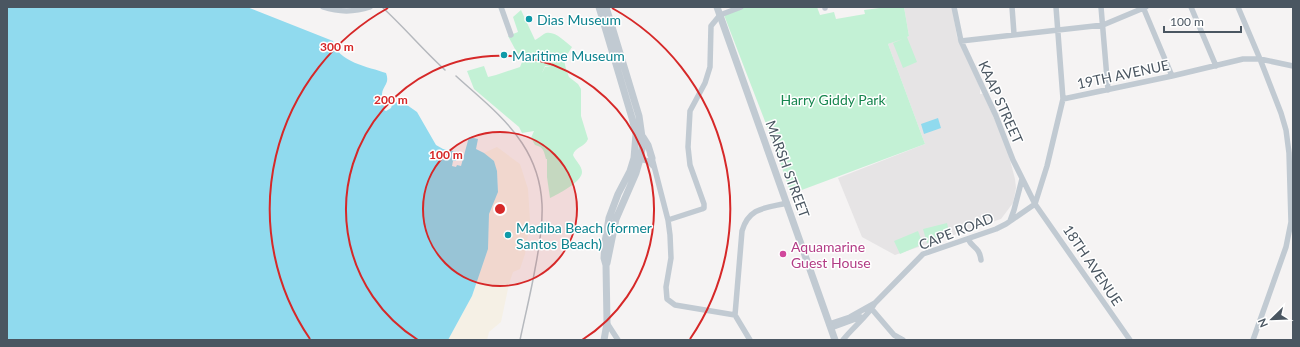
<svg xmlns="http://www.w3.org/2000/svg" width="1300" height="347" viewBox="0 0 1300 347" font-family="Lato,sans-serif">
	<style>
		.education { fill: #e6e4e5 }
		.green { fill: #c3f1d5 }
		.sand { fill: #f5f0e5 }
		.water { fill: #90daee }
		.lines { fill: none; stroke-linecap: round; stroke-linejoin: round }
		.minor { stroke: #c1cad2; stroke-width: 5.5 }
		.tertiary { stroke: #c1cad2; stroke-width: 7 }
		.rail { stroke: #b5b8bd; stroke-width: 1.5 }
		.ring { fill: none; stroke: #d62828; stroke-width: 2 }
		.culture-dot { fill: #0f9aa8; stroke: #fff; stroke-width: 1.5 }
		.hotel-dot { fill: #d1479c; stroke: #fff; stroke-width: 1.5 }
		.labels { text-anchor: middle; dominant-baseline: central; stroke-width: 3; stroke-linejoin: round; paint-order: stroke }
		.culture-label { font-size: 14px; fill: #0d838f; stroke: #fff; text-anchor: start }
		.street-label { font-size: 14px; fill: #4a5661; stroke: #fff }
		.park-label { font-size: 14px; fill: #17864f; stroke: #fff }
		.hotel-label { font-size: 14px; fill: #b23c85; stroke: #fff; text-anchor: start }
		.centre { fill: #d62828; stroke: #fff; stroke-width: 2 }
		.ring-label { font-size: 12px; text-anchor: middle; font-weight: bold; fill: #d62828; stroke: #fff; stroke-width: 3; stroke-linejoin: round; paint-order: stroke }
	</style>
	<rect width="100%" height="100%" fill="#f5f3f3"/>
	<path class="education" d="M904 7H952L957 37 980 88V94H983L1006 145 1015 179 1016 188 1013 203 1001 219 895 255 862 237 838 178 925 144 888 44 909 36Z"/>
	<path class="green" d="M745 7H817L820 15 834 12 836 19 865 14 864 10 887 7H904L909 36 907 37 917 62 903 68 893 43 903 39 888 44 925 144 791 194 773 142 724 15Z
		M521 10 535 40C539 38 543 34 546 33 556 31 565 42 572 47L565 58 553 59 550 66H545L542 73 545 67 551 66 553 61 564 60 566 69 569 77 578 84 581 89V116L588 139C585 147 575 147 573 155 575 160 582 166 582 172 582 182 558 194 550 198L547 177V159H546C544 152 544 147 535 145L531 138 534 131 522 133 519 127 474 89 467 71 484 66 488 77 496 75 520 67 522 62 508 36 518 32 513 17Z
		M947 223 950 236 927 243 923 229Z
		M918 231 923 244 900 254 894 241Z"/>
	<path class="sand" d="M497 147 520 164 528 189 530 221 525 254 520 269 513 272 509 284 501 322 489 332 487 340H448L472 296 488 249 489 214 498 192V185L497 171 494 161 484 153Z"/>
	<path class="water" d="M7 7H247L333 41C337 62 369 67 386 73 390 84 383 85 382 94 381 100 385 104 384 110L386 111 391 108 392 105 402 99 407 105 417 112 436 145 443 149 458 152 456 161H453L452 166 456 167 457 165 461 166 469 137 478 139 476 149 484 153 494 161 497 171 498 192 489 214 488 249 472 296 448 340H7Z
		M938 118 941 128 924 134 921 124Z"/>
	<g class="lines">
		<path class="minor" d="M323 7C338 12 355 12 370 7
			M501 7 511 35
			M825 7V8
			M954 7 961 41 996 116 1013 160 1035 204 1130 340
			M1012 7 1014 34
			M1101 7 1108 90
			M1143 7 1172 76
			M1191 7 1216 66
			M1238 7 1260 59 1281 113 1286 130 1289 153 1291 222 1286 247 1253 340
			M961 41 1103 25 1146 7
			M1063 99 1172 76 1243 59H1260L1293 66
			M650 155 652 158 668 220 670 235 671 258 666 287 667 299 675 305 735 315
			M636 158 648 161 653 166
			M1035 204 1047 166 1063 99 1056 7
			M668 220 702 209 704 208V204L690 165 688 147 690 111 705 83 710 67 711 26 720 15 741 7
			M1010 221 1014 210 1022 179
			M968 239C973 249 979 246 981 260
			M870 307 894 335 903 340
			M607 323 618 340
			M829 324 850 317 875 303
			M831 328 861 317
			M750 340 735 315 742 231C749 207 766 208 787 203
			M843 340C852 328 868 316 875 303L923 254 996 229 1006 224 1035 204"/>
		<path class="tertiary" d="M599 7 632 118 636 134 634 158 630 171 618 194 609 218 605 242 604 258 606 265 607 323 604 340
			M606 7 639 116 643 144 640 159 636 173 616 219 607 263
			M717 7 835 340
			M643 137 648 145 652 158"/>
		<path class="rail" d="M382 7C404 27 423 50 445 70
			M456 76C479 97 505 117 522 143 549 184 544 223 535 269 531 292 525 316 520 340"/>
	</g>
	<circle cx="500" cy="209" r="77" fill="#d62828" fill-opacity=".12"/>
	<g class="ring">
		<circle cx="500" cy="209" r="77"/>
		<path d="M418 340A154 154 0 1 1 582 340"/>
		<path d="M310 339A230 230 0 0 1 388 8M612 8A230 230 0 0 1 690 339"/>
	</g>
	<g class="culture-dot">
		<circle cx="529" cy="19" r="4"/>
		<circle cx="504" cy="55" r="4"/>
		<circle cx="508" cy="235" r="4"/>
	</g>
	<circle class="hotel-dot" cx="783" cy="254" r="4"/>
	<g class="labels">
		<g class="culture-label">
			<text x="537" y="19">Dias Museum</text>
			<text x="512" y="55">Maritime Museum</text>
			<text x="516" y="227">Madiba Beach (former<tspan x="516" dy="16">Santos Beach)</tspan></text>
		</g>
		<g class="street-label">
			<text transform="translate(1123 74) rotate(-12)">19TH AVENUE</text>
			<text transform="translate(1001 102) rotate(66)">KAAP STREET</text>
			<text transform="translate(788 169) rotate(70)">MARSH STREET</text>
			<text transform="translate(956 231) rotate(-21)">CAPE ROAD</text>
			<text transform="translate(1093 265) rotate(56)">18TH AVENUE</text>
		</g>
		<g class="park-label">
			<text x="833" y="99">Harry Giddy Park</text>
		</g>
		<g class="hotel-label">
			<text x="791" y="246">Aquamarine<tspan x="791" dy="16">Guest House</tspan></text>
		</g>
	</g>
	<circle cx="500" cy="209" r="6" class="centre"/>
	<g class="ring-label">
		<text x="337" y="51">300 m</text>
		<text x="391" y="104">200 m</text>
		<text x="446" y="159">100 m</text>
	</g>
	<rect width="1300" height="347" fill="none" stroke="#4a5661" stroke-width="16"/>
	<g transform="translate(1272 319) rotate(247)" stroke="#ffffff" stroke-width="3" paint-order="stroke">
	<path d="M0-3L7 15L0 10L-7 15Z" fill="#4a5661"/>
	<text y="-6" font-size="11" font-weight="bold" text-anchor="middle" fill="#4a5661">N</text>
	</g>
	<path d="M1164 26v6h77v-6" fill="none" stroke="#4a5661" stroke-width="2"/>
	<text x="1170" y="26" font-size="12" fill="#4a5661" stroke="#ffffff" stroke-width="3" paint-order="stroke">100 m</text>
</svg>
